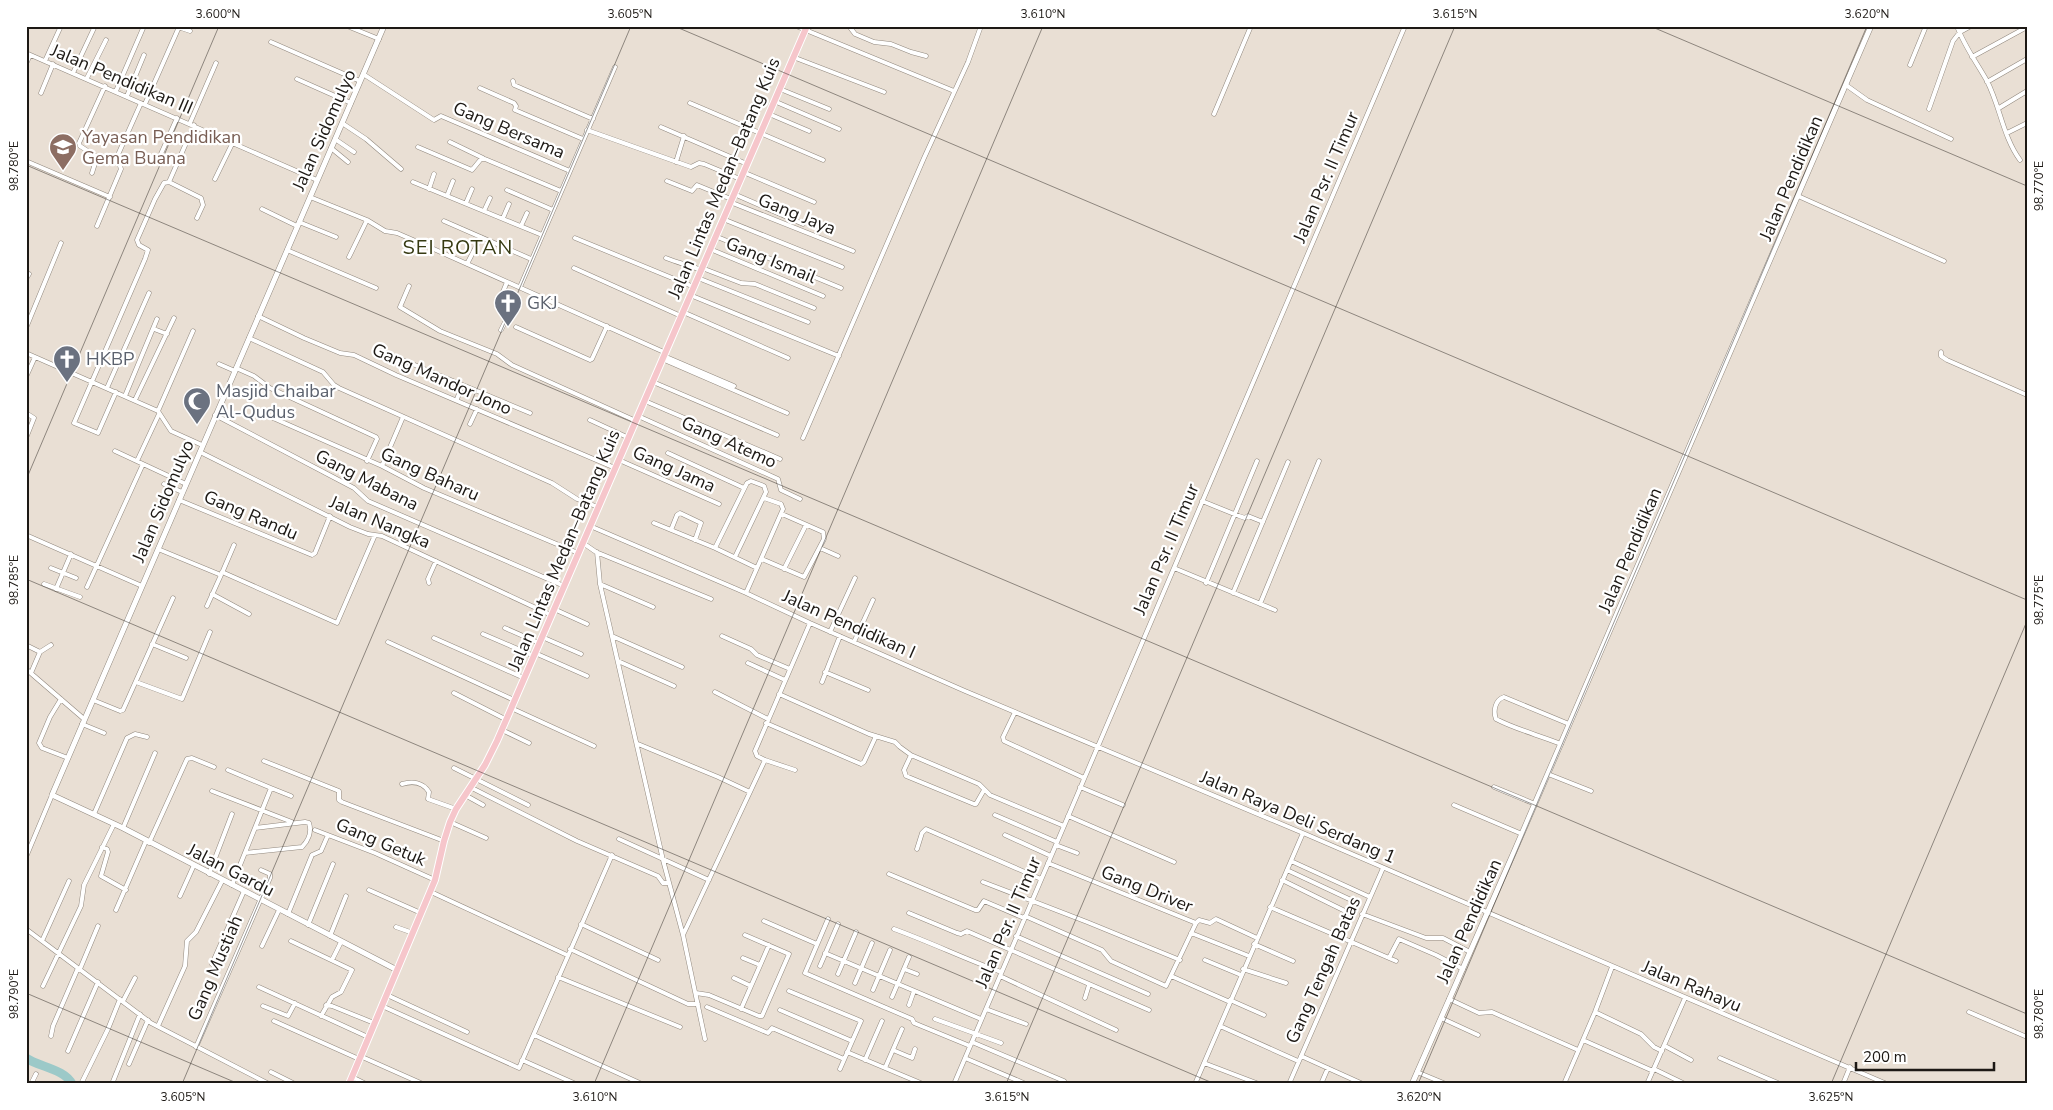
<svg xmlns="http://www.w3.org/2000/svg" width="2053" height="1110" viewBox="0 0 2053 1110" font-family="'Nunito Sans',sans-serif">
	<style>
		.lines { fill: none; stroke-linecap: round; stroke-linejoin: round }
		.river { stroke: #9cc9c8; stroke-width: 9 }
		.street-casing { stroke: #91887e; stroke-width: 5 }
		.secondary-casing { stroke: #91887e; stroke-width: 6 }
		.highway-casing { stroke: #fff; stroke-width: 8 }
		.street { stroke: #fff; stroke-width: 4 }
		.secondary { stroke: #fff; stroke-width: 5 }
		.highway { stroke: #f6c6cb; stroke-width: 6 }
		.ticks { fill: none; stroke: #1d1915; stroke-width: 1; stroke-opacity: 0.45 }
		.labels { text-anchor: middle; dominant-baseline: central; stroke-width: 4.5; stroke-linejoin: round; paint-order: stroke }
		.street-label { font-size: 18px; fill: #1d1915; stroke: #fff }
		.education-label { font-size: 18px; fill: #785e54; stroke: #fff; text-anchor: start }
		.worship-label { font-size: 18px; fill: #5b616d; stroke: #fff; text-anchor: start }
		.quarter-label { font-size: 20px; letter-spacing: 1px; fill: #363a12; stroke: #fff }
		.neatline { fill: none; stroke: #1d1915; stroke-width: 2 }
		.ticks-label { font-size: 12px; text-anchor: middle; fill: #1d1915 }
	</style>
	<rect width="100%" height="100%" fill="#e9dfd4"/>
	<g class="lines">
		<path class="river" d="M26 1058C39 1067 65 1069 72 1084"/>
		<g class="street-casing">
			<path id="street" d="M347 26 379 39
				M796 26 954 91
				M849 26 855 34 874 42 891 44 911 52 926 56
				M1957 26C1964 46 1977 63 1987 81 2000 106 2003 137 2020 160
				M178 27 190 31
				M271 42 360 81
				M26 53 317 180
				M793 57 884 92
				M1972 57 2027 27
				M45 61 61 26
				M26 64 30 55
				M1910 65 1926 26
				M73 73 95 26
				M363 74 434 120 441 116 570 171
				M87 78 106 40
				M297 79 351 103
				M513 81 514 85 593 119
				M1987 82 2027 59
				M1846 85 1867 100 1951 139
				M480 88 514 103 516 106 515 110 583 139
				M780 89 829 109
				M116 91 144 26
				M41 93 53 64
				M127 96 144 55
				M774 101 839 129
				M690 103 823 160
				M145 104 179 27
				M1999 108 2027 91
				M1929 109 1953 41 1960 32 1971 26
				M769 114 809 131
				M1214 114 1251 26
				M190 123 216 63
				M342 123 366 139 401 169
				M661 127 747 164
				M587 130 691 167 699 163 704 164 740 179
				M2007 133 2027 123
				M335 139 354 152
				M450 142 483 158
				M418 147 472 170 481 159H485L561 191
				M331 148 348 162
				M160 156 177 118
				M26 161 110 197
				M676 162 684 136
				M743 172 814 202
				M92 173 97 157 80 146 79 143 105 86
				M215 179 233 142
				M667 181 692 191 697 185 731 199
				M169 182 194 125
				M413 182 542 235
				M429 189 434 174
				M507 190 553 210
				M734 194 803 224
				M447 196 453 181
				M1798 196 1944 261
				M310 197 367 220 385 231 397 233 427 246 666 353
				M730 202 853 251
				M466 203 472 189
				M262 209 297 226
				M484 211 490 198
				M503 218 509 204
				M723 219 842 267
				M444 221 531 259
				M299 222 336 237
				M97 226 121 169 117 157 141 103
				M521 226 527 213
				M715 236 841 288
				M575 238 694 287
				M710 249 823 296
				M287 250 376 288
				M349 257 367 220
				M666 258C678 263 689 265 701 270
				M467 264 481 237
				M574 268 681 316
				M702 268 741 283 755 284 814 308
				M698 278 808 322
				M26 279 29 274
				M409 286 400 307 440 331 497 354 512 365 636 421
				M520 287 615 67
				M690 295 839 356
				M683 312 788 358
				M258 316 304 338 340 353 354 355 396 375 615 468
				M516 327 590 360 592 359 607 326
				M26 328 61 243
				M154 329 167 334
				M501 330 509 314 499 308 498 304 507 282
				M249 338 323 372 334 385 339 388 552 483 577 499 598 507
				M1941 352V356L1947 360 2027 395
				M26 353 158 411 171 431 202 445
				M386 353 530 413
				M664 356 734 386
				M662 359 787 413
				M219 364 235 371
				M236 368 254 376 270 388 376 437 377 439 367 461
				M26 377 35 357
				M653 382 777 435
				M107 388 149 293
				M116 392 98 433 74 423 145 259 148 250 139 245 137 240 155 199 164 183 169 182 201 198 203 205 197 218
				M125 396 157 319
				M457 399 462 386
				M135 400 174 318
				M645 401 780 459
				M158 411 193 331
				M26 413 34 418 26 438
				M215 415 354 488 368 501 564 586
				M638 416 778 479 781 490 800 499
				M273 418 382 466 424 488 578 553
				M590 420 629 438
				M470 424 477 409
				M803 438 924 158 968 62 981 26
				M115 451 186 484
				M200 452 350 527 368 534 382 536 551 615
				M668 453 744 488
				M619 460 719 504
				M137 461 159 414
				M382 466 403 417
				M164 484 182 492
				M179 500 312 555 315 553 330 516
				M1202 501 1239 516 1245 518 1248 516 1263 522
				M654 523 715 548 757 568
				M590 526 746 593 810 623 965 691 1303 833 1887 1084
				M671 530 677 515 680 513 701 523 695 540
				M26 535 142 586
				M583 543 596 552 711 599
				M715 548 747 483 751 481 764 486 766 492 735 557
				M820 548 838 556
				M158 549 221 575 207 606
				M597 552 600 584 663 860 683 935
				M762 559 804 577 824 539 823 532 782 514
				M51 568 76 578
				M1174 568 1275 610
				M784 569 806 525
				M222 572 337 623 375 535
				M222 573 234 545
				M429 583 428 579 436 561
				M1206 583 1257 461
				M44 584 80 597
				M600 584 653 607
				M87 587 143 464
				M56 589 71 554
				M746 593 783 509 781 504 764 498
				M1233 593 1288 462
				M212 594 249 614
				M1260 604 1319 461
				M554 609 587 624
				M505 628 539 643
				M830 632 855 578
				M483 634 534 656
				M612 636 682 667
				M722 636 751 649 757 655 790 669
				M542 637 581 654
				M434 638 524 678
				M388 642 514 700
				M854 642 873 600
				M152 644 186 658
				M26 645 40 652
				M535 653 587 676
				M618 661 674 686
				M748 663 785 680
				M26 669 84 719
				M825 672 868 690
				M31 673 40 652 51 645
				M136 682 182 699 210 632
				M822 682 840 636
				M715 692 768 719
				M454 693 507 720
				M779 694 869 734 895 742 899 746
				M61 699 50 717 39 743 42 748 68 758
				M93 700 120 711 123 710 173 598
				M511 708 594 746
				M1015 712 1003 737 1004 741 1084 778
				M766 723 861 764 864 762 876 736
				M82 724 104 733
				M502 730 529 743
				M638 744 718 777 750 792
				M1561 744C1539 735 1517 730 1496 719 1493 711 1495 700 1504 697L1569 724
				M900 747 911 755 979 784 990 795 1064 826
				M911 755 904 770 906 776 974 804H976L984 790
				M765 760 795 770
				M264 761 339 791V800L342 802 444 841
				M454 768 528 805
				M228 770 271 788
				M1548 774 1591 791
				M402 784C412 781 423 782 429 792L428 799 456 809
				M470 787 577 841 658 876 663 883H669
				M1080 787 1123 805
				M1494 787 1535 804
				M212 791 292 822
				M465 795 483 805
				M1454 805 1522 834
				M94 814 127 738 135 734 147 737
				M995 815 1057 842
				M1068 816 1174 862
				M450 822 486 838
				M123 828 155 753
				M315 830 375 853 435 880
				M1005 835 1051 856
				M619 839 709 880
				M149 843 187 759 192 758 214 767
				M1056 845 1077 853
				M102 847 107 849 108 852 101 876 126 890
				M917 849 922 833 926 829 1041 879
				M245 853 302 847C308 841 312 832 309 823L305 822 255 828
				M26 857 52 795
				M1291 861 1370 897
				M1048 863 1196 923
				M1287 870 1349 899
				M209 874 232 814
				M889 874 975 910H978L984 901 1024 918
				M1282 880 1343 910
				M983 882 1087 922 1180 960
				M232 885 271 788 291 796
				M369 890 421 913
				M431 892 567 955
				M180 896 194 865
				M1270 907 1396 961
				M116 910 146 841
				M909 913 957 933 961 934 967 931 1149 1010
				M288 914 312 855 321 851 328 835
				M1362 914 1426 938H1443L1470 952
				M1025 916 1102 950 1111 961 1166 986 1196 923
				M828 919 805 973 912 1019 914 1023 970 1046
				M764 921 817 944
				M1196 923 1199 920 1210 923 1216 919 1257 938
				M581 924 658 960
				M308 925 333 864
				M396 927 413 933
				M26 929 151 1023 269 1084
				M894 929C930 942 965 959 1001 972
				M1191 933 1249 956
				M330 936 346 896
				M1016 936 1148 994
				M42 941 69 881
				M291 941 352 970 341 992 332 997 321 1016
				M1254 944 1293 961
				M262 946 279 910
				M570 949 688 1004H698
				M825 953 981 1019
				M743 958 760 965
				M1389 958 1399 939 1436 955 1463 969
				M332 960 341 942
				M1205 960 1241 975
				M212 964 244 891
				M820 966 838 924
				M80 969 98 926
				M904 969 917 974
				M1243 969 1286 983
				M838 974 856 932
				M1000 976 1116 1030
				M1171 976 1230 1002
				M558 977 680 1027
				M734 978 751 986
				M855 983 872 943
				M43 986 81 906 84 885 114 824
				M259 987 368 1037
				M873 990 890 950
				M789 991 861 1021 840 1069
				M696 993 709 995 759 1016H762L789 954 745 935
				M387 995 467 1032
				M892 997 909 957
				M1085 998 1089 985
				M1449 999 1479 1013 1492 1012 1578 1050
				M1230 1000 1264 1015
				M123 1001 135 978
				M326 1005 332 1006 374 1023
				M909 1005 914 991
				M263 1006 288 1016 295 1003
				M382 1006 519 1068 612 855
				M707 1007 768 1033 772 1028 844 1059
				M741 1009 769 945
				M986 1009 1026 1024
				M780 1010 852 1041
				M1595 1012 1641 1034 1654 1047 1662 1051
				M1969 1012 2027 1037
				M1441 1018 1478 1035
				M935 1019 1001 1043
				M274 1021 359 1059
				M158 1026 185 966 187 941 196 932 222 881
				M1220 1026 1298 1061
				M534 1035 642 1084
				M51 1036 53 1026 78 968
				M705 1039 683 935 765 760 757 756 755 751 810 623
				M1583 1040 1653 1071
				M972 1042 1064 1081
				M1665 1046 1691 1060
				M196 1047 270 878V874L261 870
				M893 1050 912 1058 915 1049
				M68 1051 98 982
				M847 1052 923 1084
				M360 1056 423 1084
				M1301 1056 1363 1084
				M965 1058 1026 1084
				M1720 1058 1780 1084
				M522 1060 576 1084
				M865 1060 882 1021
				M1204 1063 1259 1084
				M129 1064 148 1020
				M885 1068 902 1029
				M1654 1069 1685 1084
				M271 1072 295 1084
				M1417 1072 1446 1084
				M352 1077 366 1084
				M31 1084 36 1074
				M81 1084 108 1029 120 999
				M112 1084 140 1014
				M954 1084 1405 26
				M1195 1084 1303 833
				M1289 1084 1383 868
				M1321 1084 1328 1068
				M1564 1084 1595 1012 1612 967
				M1647 1084 1685 998
				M1843 1084 1850 1067"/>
		</g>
		<g class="secondary-casing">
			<path id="secondary" d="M384 26 52 795 123 828 397 970
				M1412 1084 1514 852 1871 26"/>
		</g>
		<g class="highway-casing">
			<path id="highway" d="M349 1084 435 880 444 841 450 822 456 809 485 765 497 741 807 26"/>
		</g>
		<use href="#street" class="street"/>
		<use href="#secondary" class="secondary"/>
		<use href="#highway" class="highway"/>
	</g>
	<path class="ticks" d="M674 26 2027 600M1650 26 2027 186M26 165 2027 1014M26 480 219 26M26 579 1215 1084M26 993 239 1084M182 1084 631 26M594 1084 1043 26M1006 1084 1455 26M1418 1084 1867 26M1831 1084 2027 621"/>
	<defs>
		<g id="school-pin" transform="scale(1.4375)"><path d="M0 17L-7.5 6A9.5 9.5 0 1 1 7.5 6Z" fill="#8d6e63" stroke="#fff"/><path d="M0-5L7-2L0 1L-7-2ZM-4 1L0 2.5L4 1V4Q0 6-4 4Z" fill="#fff"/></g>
		<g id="church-pin" transform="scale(1.4375)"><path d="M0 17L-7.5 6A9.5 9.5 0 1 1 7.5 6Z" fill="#6b7280" stroke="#fff"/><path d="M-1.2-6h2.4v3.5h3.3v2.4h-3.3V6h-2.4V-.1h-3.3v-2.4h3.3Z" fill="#fff"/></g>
		<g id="mosque-pin" transform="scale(1.4375)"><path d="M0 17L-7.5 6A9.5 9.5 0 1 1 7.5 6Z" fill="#6b7280" stroke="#fff"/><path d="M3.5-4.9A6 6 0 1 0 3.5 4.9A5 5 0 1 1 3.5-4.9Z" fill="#fff"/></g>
	</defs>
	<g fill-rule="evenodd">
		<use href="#school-pin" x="63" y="147"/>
		<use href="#church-pin" x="508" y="303"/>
		<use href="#church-pin" x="67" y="359"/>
		<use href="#mosque-pin" x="197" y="401"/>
	</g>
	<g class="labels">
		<g class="street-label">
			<text transform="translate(122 79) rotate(23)">Jalan Pendidikan III</text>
			<text transform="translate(324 130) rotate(-66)">Jalan Sidomulyo</text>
			<text transform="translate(509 130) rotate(23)">Gang Bersama</text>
			<text transform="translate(1326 177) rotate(-67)">Jalan Psr. II Timur</text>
			<text transform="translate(724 178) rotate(-67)">Jalan Lintas Medan–Batang Kuis</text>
			<text transform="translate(1791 178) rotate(-67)">Jalan Pendidikan</text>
			<text transform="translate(797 214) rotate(22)">Gang Jaya</text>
			<text transform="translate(771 260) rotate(22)">Gang Ismail</text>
			<text transform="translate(442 379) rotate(24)">Gang Mandor Jono</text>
			<text transform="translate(729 442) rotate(24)">Gang Atemo</text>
			<text transform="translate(674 469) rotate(24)">Gang Jama</text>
			<text transform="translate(430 474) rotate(24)">Gang Baharu</text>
			<text transform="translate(367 480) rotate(27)">Gang Mabana</text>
			<text transform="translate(163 501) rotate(-67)">Jalan Sidomulyo</text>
			<text transform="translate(251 515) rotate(23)">Gang Randu</text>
			<text transform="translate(380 522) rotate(23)">Jalan Nangka</text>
			<text transform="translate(1166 549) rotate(-67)">Jalan Psr. II Timur</text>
			<text transform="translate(564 550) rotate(-67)">Jalan Lintas Medan–Batang Kuis</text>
			<text transform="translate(1630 550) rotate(-67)">Jalan Pendidikan</text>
			<text transform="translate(849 624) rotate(24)">Jalan Pendidikan I</text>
			<text transform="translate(1298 817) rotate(23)">Jalan Raya Deli Serdang 1</text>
			<text transform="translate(381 842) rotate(23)">Gang Getuk</text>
			<text transform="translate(231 870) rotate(27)">Jalan Gardu</text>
			<text transform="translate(1147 889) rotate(22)">Gang Driver</text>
			<text transform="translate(1469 921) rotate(-66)">Jalan Pendidikan</text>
			<text transform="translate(1008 922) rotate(-67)">Jalan Psr. II Timur</text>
			<text transform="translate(215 968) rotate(-67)">Gang Mustiah</text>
			<text transform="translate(1323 970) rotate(-66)">Gang Tengah Batas</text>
			<text transform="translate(1692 986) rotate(23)">Jalan Rahayu</text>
		</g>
		<g class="education-label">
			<text x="82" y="137">Yayasan Pendidikan<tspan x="82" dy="21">Gema Buana</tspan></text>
		</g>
		<g class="worship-label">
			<text x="527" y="303">GKJ</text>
			<text x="86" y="359">HKBP</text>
			<text x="216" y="391">Masjid Chaibar<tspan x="216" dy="21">Al-Qudus</tspan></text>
		</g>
		<g class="quarter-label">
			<text x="458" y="247">SEI ROTAN</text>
		</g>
	</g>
	<rect width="2053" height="1110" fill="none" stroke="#ffffff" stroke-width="55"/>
	<path d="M1856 1062v8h138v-8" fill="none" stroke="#1d1915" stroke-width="2.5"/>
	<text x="1863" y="1062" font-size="15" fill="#1d1915" stroke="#ffffff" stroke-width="4" paint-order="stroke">200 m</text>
	<rect x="28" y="28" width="1998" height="1054" class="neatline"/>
	<g class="ticks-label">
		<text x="218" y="18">3.600°N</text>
		<text x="630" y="18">3.605°N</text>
		<text x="1043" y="18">3.610°N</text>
		<text x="1455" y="18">3.615°N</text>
		<text x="1867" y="18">3.620°N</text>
		<text transform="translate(14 166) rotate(-90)" y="4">98.780°E</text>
		<text transform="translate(2039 186) rotate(-90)" y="4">98.770°E</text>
		<text transform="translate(14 580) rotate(-90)" y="4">98.785°E</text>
		<text transform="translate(2039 600) rotate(-90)" y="4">98.775°E</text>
		<text transform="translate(14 994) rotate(-90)" y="4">98.790°E</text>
		<text transform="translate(2039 1014) rotate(-90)" y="4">98.780°E</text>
		<text x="183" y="1101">3.605°N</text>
		<text x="595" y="1101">3.610°N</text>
		<text x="1007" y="1101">3.615°N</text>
		<text x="1419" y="1101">3.620°N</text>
		<text x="1831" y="1101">3.625°N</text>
	</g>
</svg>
